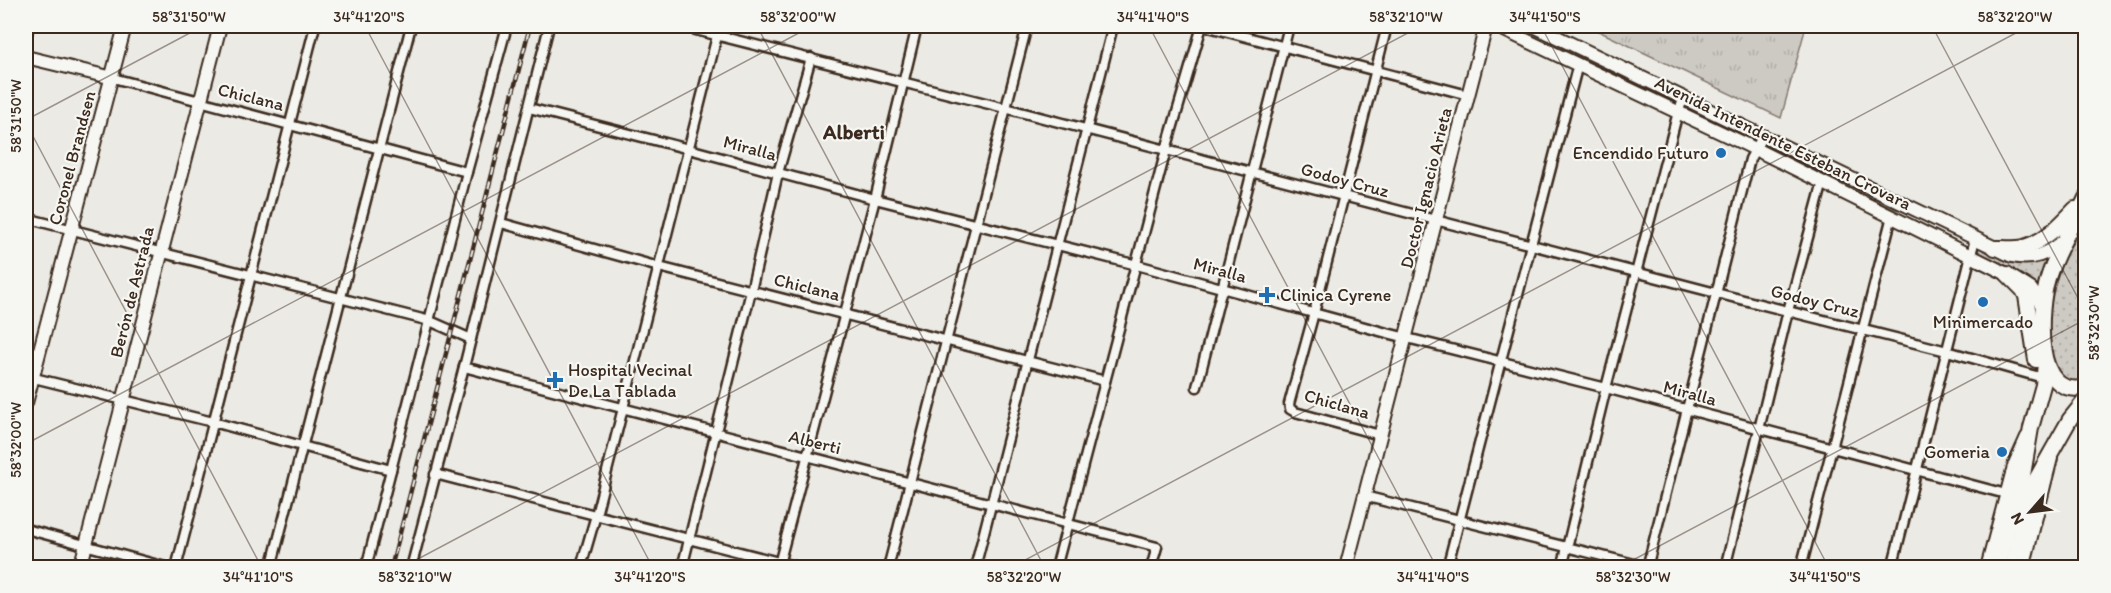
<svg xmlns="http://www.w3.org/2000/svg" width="2111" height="593" font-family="Itim,sans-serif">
  <defs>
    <pattern id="grass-tufts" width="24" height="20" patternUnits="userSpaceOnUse" patternTransform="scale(1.5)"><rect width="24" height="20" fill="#cdcac4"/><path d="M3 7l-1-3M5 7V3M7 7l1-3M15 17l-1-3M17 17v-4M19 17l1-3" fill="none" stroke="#b1aea8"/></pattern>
    <pattern id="park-dots" width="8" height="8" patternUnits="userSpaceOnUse" patternTransform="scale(1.5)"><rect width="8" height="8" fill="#cdcac4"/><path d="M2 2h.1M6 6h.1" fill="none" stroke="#b1aea8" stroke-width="1.8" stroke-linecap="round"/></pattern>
  </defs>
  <rect width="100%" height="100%" fill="#ebeae5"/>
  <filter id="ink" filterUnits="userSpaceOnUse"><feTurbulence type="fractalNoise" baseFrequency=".0167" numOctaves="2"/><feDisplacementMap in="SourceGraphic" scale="12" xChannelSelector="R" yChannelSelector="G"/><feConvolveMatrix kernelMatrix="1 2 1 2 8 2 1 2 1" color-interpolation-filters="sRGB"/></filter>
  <g filter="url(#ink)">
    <polygon fill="url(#grass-tufts)" stroke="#847a71" stroke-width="1.5" points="1588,26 1806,26 1781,118"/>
    <g fill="url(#park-dots)" stroke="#847a71" stroke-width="1.5">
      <polygon points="1510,26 1523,26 1680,98 1677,104 1673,103"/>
      <polygon points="1779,149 1901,208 1901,210 1895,209 1841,182 1830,181 1778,155"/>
      <path d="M2085,232v147c-5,2 -12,4 -18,2 -37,-11 -13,-137 18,-149z"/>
      <polygon points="1982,246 2048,258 2039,286 2025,277 1978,255 1977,248"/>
    </g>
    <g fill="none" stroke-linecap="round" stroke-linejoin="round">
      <g stroke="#3b2a1e" stroke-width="13">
        <g id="street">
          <polyline points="680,26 1005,108 1716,293 1947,351 2036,376"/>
          <polyline points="1205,26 1468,95"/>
          <polyline points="26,37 29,26"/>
          <polyline points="113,78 467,172"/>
          <polyline points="529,108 689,149 875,199 1137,265 1387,333 1606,388 2006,494"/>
          <polyline points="26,218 430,321 471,339"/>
          <polyline points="501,223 659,267 1105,381"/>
          <polyline points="464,367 1157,547 1151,568"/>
          <polyline points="26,376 213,422 391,470"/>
          <polyline points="1197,387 1289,26"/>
          <polyline points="1380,435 1295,412 1290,409 1289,404 1314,313 1387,26"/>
          <polyline points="435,474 802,568"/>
          <polyline points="1364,496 1650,568"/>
          <polyline points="26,529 169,568"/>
          <polyline points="583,560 596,515 717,36"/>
          <polyline points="176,568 315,26"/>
          <polyline points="271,568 411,26"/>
          <polyline points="366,568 467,172 507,26"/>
          <polyline points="411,568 464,367 549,26"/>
          <polyline points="682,568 751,291 778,173 811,58"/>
          <polyline points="778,568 875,199 917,26"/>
          <polyline points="888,568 1027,26"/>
          <polyline points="975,568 1113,26"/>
          <polyline points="1056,568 1166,150 1202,26"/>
          <polyline points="1447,568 1578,64"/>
          <polyline points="1562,568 1606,388 1678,112 1684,98"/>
          <polyline points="1647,568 1750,159 1763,135"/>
          <polyline points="1725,568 1788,311 1823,182"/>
          <polyline points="1801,568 1892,216"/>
          <polyline points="1892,568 1975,239"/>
        </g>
      </g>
      <g stroke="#3b2a1e" stroke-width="16">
        <g id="secondary">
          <polyline points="1496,26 1745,144 2007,274 2031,289 2043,307"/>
          <path d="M1534,26l478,230c21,5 35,-2 51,-15"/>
          <polyline points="26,57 113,78"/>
          <polyline points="26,403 125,26"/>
          <polyline points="80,568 220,26"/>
          <polyline points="1346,568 1486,26"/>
          <polyline points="1987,568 2014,466 2027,437"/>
          <polyline points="2023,568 2051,458"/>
        </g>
      </g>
      <g stroke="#3b2a1e" stroke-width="18">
        <g id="primary">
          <path d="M2086,198c-13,27 -29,51 -38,80 -9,29 -16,124 38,109"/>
          <path d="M1995,248c9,0 20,1 29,-1 20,-5 38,-24 51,-38"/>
          <polyline points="2007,274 2023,290 2026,296 2036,360"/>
          <polyline points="1998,568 2023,475 2031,428 2043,385 2045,363"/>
          <polyline points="2012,568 2035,481 2070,419 2086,399"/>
        </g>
      </g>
      <use href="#street" stroke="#f6f6f2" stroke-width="8"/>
      <use href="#secondary" stroke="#f6f6f2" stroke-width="12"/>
      <use href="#primary" stroke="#f6f6f2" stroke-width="14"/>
      <g stroke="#3b2a1e" stroke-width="4.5">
        <polyline id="rail" points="391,568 530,26"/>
      </g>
      <use href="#rail" stroke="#f6f6f2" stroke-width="2" stroke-dasharray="7" stroke-linecap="butt"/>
    </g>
  </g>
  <path fill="none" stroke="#3b2a1e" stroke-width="1.5" stroke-opacity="0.45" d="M365,26l288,542M757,26l288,542M1149,26l288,542M1541,26l288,542M1932,26l154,287M26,120l177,-94M26,123l236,445M26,444l786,-418M401,568l1020,-542M1010,568l1019,-542M1618,568l468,-249"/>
  <g fill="#1f6fb2" stroke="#f6f6f2" stroke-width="2">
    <circle cx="1721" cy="153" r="6"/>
    <path d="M1264 286h6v6h6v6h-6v6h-6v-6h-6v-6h6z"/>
    <circle cx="1983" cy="302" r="6"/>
    <path d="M552 371h6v6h6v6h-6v6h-6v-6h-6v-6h6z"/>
    <circle cx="2002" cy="452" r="6"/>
  </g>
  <g text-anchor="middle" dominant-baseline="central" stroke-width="4.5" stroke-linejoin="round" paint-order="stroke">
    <g font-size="18" fill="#3b2a1e" stroke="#f6f6f2">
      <text transform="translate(251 97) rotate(14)">Chiclana</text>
      <text transform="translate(1783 143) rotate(26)">Avenida Intendente Esteban Crovara</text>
      <text transform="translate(750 148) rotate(15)">Miralla</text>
      <text transform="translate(72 158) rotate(-75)">Coronel Brandsen</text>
      <text transform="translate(1345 180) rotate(15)">Godoy Cruz</text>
      <text transform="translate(1426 188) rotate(-76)">Doctor Ignacio Arieta</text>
      <text transform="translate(1220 270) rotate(15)">Miralla</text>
      <text transform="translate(807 287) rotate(14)">Chiclana</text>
      <text transform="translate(132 292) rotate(-76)">Berón de Astrada</text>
      <text transform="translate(1815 301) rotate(14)">Godoy Cruz</text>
      <text transform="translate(1690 393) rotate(15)">Miralla</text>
      <text transform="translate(1337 404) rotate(16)">Chiclana</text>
      <text transform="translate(815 442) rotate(14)">Alberti</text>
    </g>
    <g font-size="18" fill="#3b2a1e" stroke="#f6f6f2" text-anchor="end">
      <text x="1709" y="153">Encendido Futuro</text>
      <text x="1280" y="295" text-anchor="start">Clinica Cyrene</text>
      <text x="1983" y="322" text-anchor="middle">Minimercado</text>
      <text x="568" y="370" text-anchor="start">Hospital Vecinal<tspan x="568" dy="21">De La Tablada</tspan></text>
      <text x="1990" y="452">Gomeria</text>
    </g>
    <g font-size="21" font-weight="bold" fill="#3b2a1e" stroke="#f6f6f2">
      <text x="854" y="131">Alberti</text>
    </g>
  </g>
  <rect width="2111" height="593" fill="none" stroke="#f6f6f2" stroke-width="66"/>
  <g transform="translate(2030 512) rotate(242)" stroke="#f6f6f2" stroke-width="4.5" paint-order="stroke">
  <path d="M0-4.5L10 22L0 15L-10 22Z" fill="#3b2a1e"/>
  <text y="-9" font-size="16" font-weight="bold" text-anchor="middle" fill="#3b2a1e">N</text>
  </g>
  <rect x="33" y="33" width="2045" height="527" fill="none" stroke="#3b2a1e" stroke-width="2"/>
  <g font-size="15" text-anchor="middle" fill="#3b2a1e">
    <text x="189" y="22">58°31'50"W</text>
    <text x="369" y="22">34°41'20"S</text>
    <text x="798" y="22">58°32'00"W</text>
    <text x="1153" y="22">34°41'40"S</text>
    <text x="1406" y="22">58°32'10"W</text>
    <text x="1545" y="22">34°41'50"S</text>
    <text x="2015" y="22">58°32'20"W</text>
    <text transform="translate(16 116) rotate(-90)" y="5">58°31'50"W</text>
    <text transform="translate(2094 323) rotate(-90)" y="5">58°32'30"W</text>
    <text transform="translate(16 440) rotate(-90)" y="5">58°32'00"W</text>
    <text x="258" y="582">34°41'10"S</text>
    <text x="415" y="582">58°32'10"W</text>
    <text x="650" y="582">34°41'20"S</text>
    <text x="1024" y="582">58°32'20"W</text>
    <text x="1433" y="582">34°41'40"S</text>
    <text x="1633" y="582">58°32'30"W</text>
    <text x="1825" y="582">34°41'50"S</text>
  </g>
</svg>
